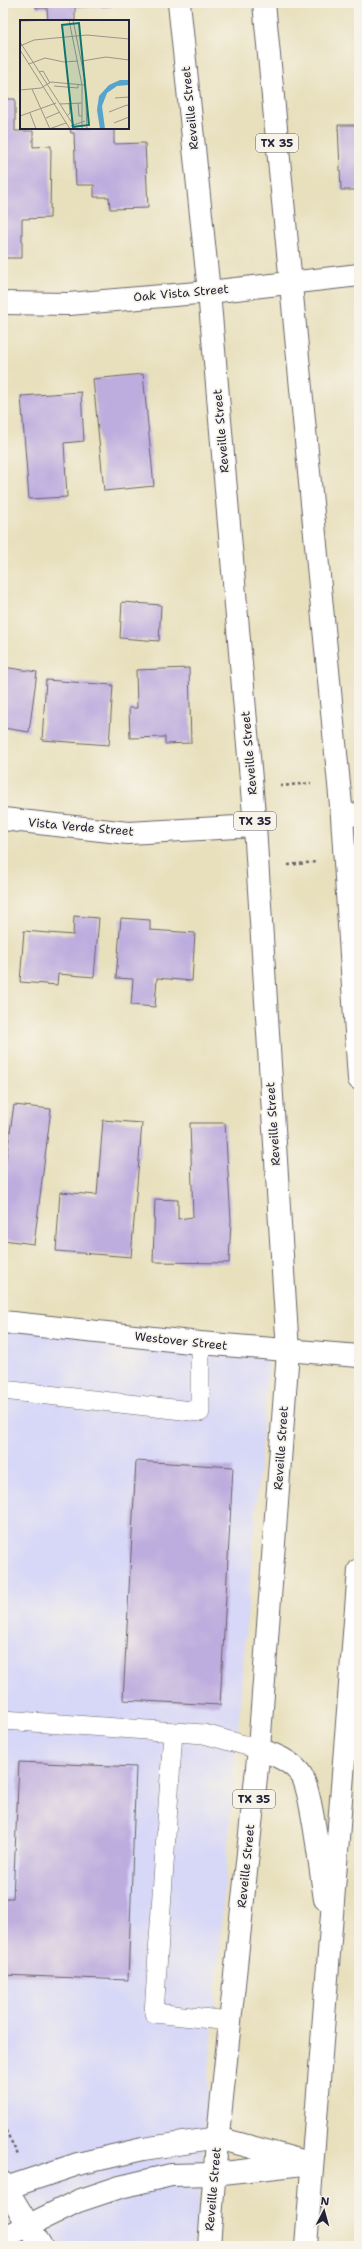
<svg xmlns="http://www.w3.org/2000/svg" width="362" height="2249" font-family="'Shantell Sans',sans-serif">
  <rect width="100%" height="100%" fill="#f7f3e8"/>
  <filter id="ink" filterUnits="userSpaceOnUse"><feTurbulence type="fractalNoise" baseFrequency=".025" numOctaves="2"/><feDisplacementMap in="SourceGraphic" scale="8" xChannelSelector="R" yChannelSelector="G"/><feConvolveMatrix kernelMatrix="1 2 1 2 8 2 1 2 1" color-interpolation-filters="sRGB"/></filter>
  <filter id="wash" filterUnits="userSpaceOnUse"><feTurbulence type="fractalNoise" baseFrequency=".012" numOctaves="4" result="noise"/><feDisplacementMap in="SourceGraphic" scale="16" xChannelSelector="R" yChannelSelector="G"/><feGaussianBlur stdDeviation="0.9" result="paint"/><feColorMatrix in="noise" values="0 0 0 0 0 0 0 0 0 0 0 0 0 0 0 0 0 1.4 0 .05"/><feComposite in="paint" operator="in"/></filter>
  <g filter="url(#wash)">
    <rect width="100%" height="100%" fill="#e8e0bd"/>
    <polygon fill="#d7d7f8" points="3,1316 270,1343 205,2124 193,2246 3,2246"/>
    <g id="blocks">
      <g fill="#bdacde">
        <polygon points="36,3 111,3 111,6 75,7 75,21 48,21 47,8 36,8"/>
        <polygon points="356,3 359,3 359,39 358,39"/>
        <polygon points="3,99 15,99 15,131 33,131 33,147 51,146 50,218 22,219 22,258 3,258"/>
        <polygon points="338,125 359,125 359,190 341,190"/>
        <polygon points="70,128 114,128 114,144 145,143 148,208 110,209 109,197 94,197 94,185 76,185 74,133 71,133"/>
        <polygon points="143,374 154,486 104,491 93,379"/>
        <polygon points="81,392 84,441 64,443 67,497 29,499 21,396"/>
        <polygon points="122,602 161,605 159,641 120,638"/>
        <polygon points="3,667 37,672 29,732 3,728"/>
        <polygon points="189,668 191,743 165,744 165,737 130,738 129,708 137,708 136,670"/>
        <polygon points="46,680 113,685 109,745 42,740"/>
        <polygon points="74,916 99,918 94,977 58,974 57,985 20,982 24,931 73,935"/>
        <polygon points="121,918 150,920 150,930 195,933 192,981 157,978 155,1007 131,1005 133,979 116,978"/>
        <polygon points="14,1105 51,1109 34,1244 3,1240 3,1179"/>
        <polygon points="103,1120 142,1123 131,1257 56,1251 60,1192 97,1195"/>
        <polygon points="190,1123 225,1123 231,1220 229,1263 153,1262 155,1199 178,1200 178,1219 193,1217"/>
        <polygon points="136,1461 233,1467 220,1705 123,1700"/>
        <polygon points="19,1762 136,1767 128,1980 3,1975 6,1898 13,1898"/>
      </g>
    </g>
  </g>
  <g filter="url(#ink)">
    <use href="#blocks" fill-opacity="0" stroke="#676468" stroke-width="1"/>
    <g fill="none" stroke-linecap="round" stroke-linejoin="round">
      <g stroke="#676468" stroke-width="20">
        <g id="service">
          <polyline points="3,1390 200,1412 200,1343"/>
          <polyline points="3,1720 204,1734 259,1749"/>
          <polyline points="173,1732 154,2013 230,2021"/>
        </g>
      </g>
      <g stroke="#676468" stroke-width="24">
        <g id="minor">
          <polyline points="3,303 69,304 209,292 359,275"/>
          <polyline points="342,816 359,814"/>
          <polyline points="3,819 128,833 255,826"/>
          <polyline points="3,1322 200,1343 359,1356"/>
        </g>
      </g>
      <g stroke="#676468" stroke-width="24">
        <polyline id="secondary" points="3,2183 41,2246"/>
      </g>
      <g stroke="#676468" stroke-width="24">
        <g id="primary">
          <polyline points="179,3 209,292 255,826 288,1351 259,1749 216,2154 209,2246"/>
          <polyline points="264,3 342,816 359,1079"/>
          <path d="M259,1749c16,6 30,11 41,24 12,14 21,104 25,126"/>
          <polyline points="3,2191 6,2188 78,2164 143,2149 218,2138 299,2160"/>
          <polyline points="3,2238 78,2201 120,2187 171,2175 214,2174 312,2163"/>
          <polyline points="306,2246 359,1570"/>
        </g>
      </g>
      <g stroke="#676468" stroke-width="2.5" stroke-dasharray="3 3" stroke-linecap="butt">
        <polyline points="280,786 311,783"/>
        <polyline points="288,865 316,862"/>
        <polyline points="3,2125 18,2155"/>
      </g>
      <use href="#service" stroke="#fff" stroke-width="19"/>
      <use href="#minor" stroke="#fff" stroke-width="22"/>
      <use href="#secondary" stroke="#fff" stroke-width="22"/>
      <use href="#primary" stroke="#fff" stroke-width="22"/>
    </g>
  </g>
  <g text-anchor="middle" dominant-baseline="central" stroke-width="3.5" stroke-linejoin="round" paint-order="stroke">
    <g fill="#f7f3e8" stroke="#62616f" stroke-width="1">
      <rect x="256" y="134" width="42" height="18" rx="3"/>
      <rect x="234" y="812" width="42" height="18" rx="3"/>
      <rect x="233" y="1790" width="42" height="18" rx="3"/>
    </g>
    <g font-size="11" font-weight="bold" fill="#22223b">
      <text x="277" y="143">TX 35</text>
      <text x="255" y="821">TX 35</text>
      <text x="254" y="1799">TX 35</text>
    </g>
    <g font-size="12" fill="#22223b" stroke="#f7f3e8">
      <text transform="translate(190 108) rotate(-96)">Reveille Street</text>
      <text transform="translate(181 293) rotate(-5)">Oak Vista Street</text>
      <text transform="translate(221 431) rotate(-95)">Reveille Street</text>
      <text transform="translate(249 753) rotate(-95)">Reveille Street</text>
      <text transform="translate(81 827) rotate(5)">Vista Verde Street</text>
      <text transform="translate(273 1124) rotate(-94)">Reveille Street</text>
      <text transform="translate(181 1341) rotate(6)">Westover Street</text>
      <text transform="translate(281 1448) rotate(-86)">Reveille Street</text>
      <text transform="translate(246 1866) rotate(-84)">Reveille Street</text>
      <text transform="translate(213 2189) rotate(-85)">Reveille Street</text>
    </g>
  </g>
  <g transform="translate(20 20)">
    <rect width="109" height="109" fill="#e8e0bd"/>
    <path d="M100,60h9v5l-12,1 -10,7 -5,13 3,23h-5l-3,-19 2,-14 10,-11z" fill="#54a4ce"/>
    <path fill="none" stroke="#999489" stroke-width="1" d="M49,0l13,65v44M53,0l12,60 2,49M0,1l33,-1M0,22l56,87M0,26l14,-6 53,-5 42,4M0,30l50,79M62,41l24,-4 23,3M9,44l16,-6 19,4 14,-1M19,52l4,-1 7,12M34,66l24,2v-3M12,69l18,40M0,70l21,-2 10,-6 33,3M95,78l14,-1M58,83l1,13h3M40,84l22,-1M89,92l18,-7 2,1M10,93l6,16M0,96l36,-13M47,96l3,-3 -1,-10M26,98l14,-6M94,103l15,-6M51,106l14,-5M29,109l17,-6"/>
    <path fill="#0f766e" fill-opacity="0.15" stroke="#0f766e" stroke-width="2" d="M59,3l10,102 -16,2 -11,-102z"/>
    <rect width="109" height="109" fill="none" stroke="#22223b" stroke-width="2"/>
  </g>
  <rect width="362" height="2249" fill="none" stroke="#f7f3e8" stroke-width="16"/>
  <g transform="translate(324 2211) rotate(6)" stroke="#f7f3e8" stroke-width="3" paint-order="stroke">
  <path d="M0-3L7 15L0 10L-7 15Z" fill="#22223b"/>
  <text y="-6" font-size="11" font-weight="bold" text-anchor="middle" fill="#22223b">N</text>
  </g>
</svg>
